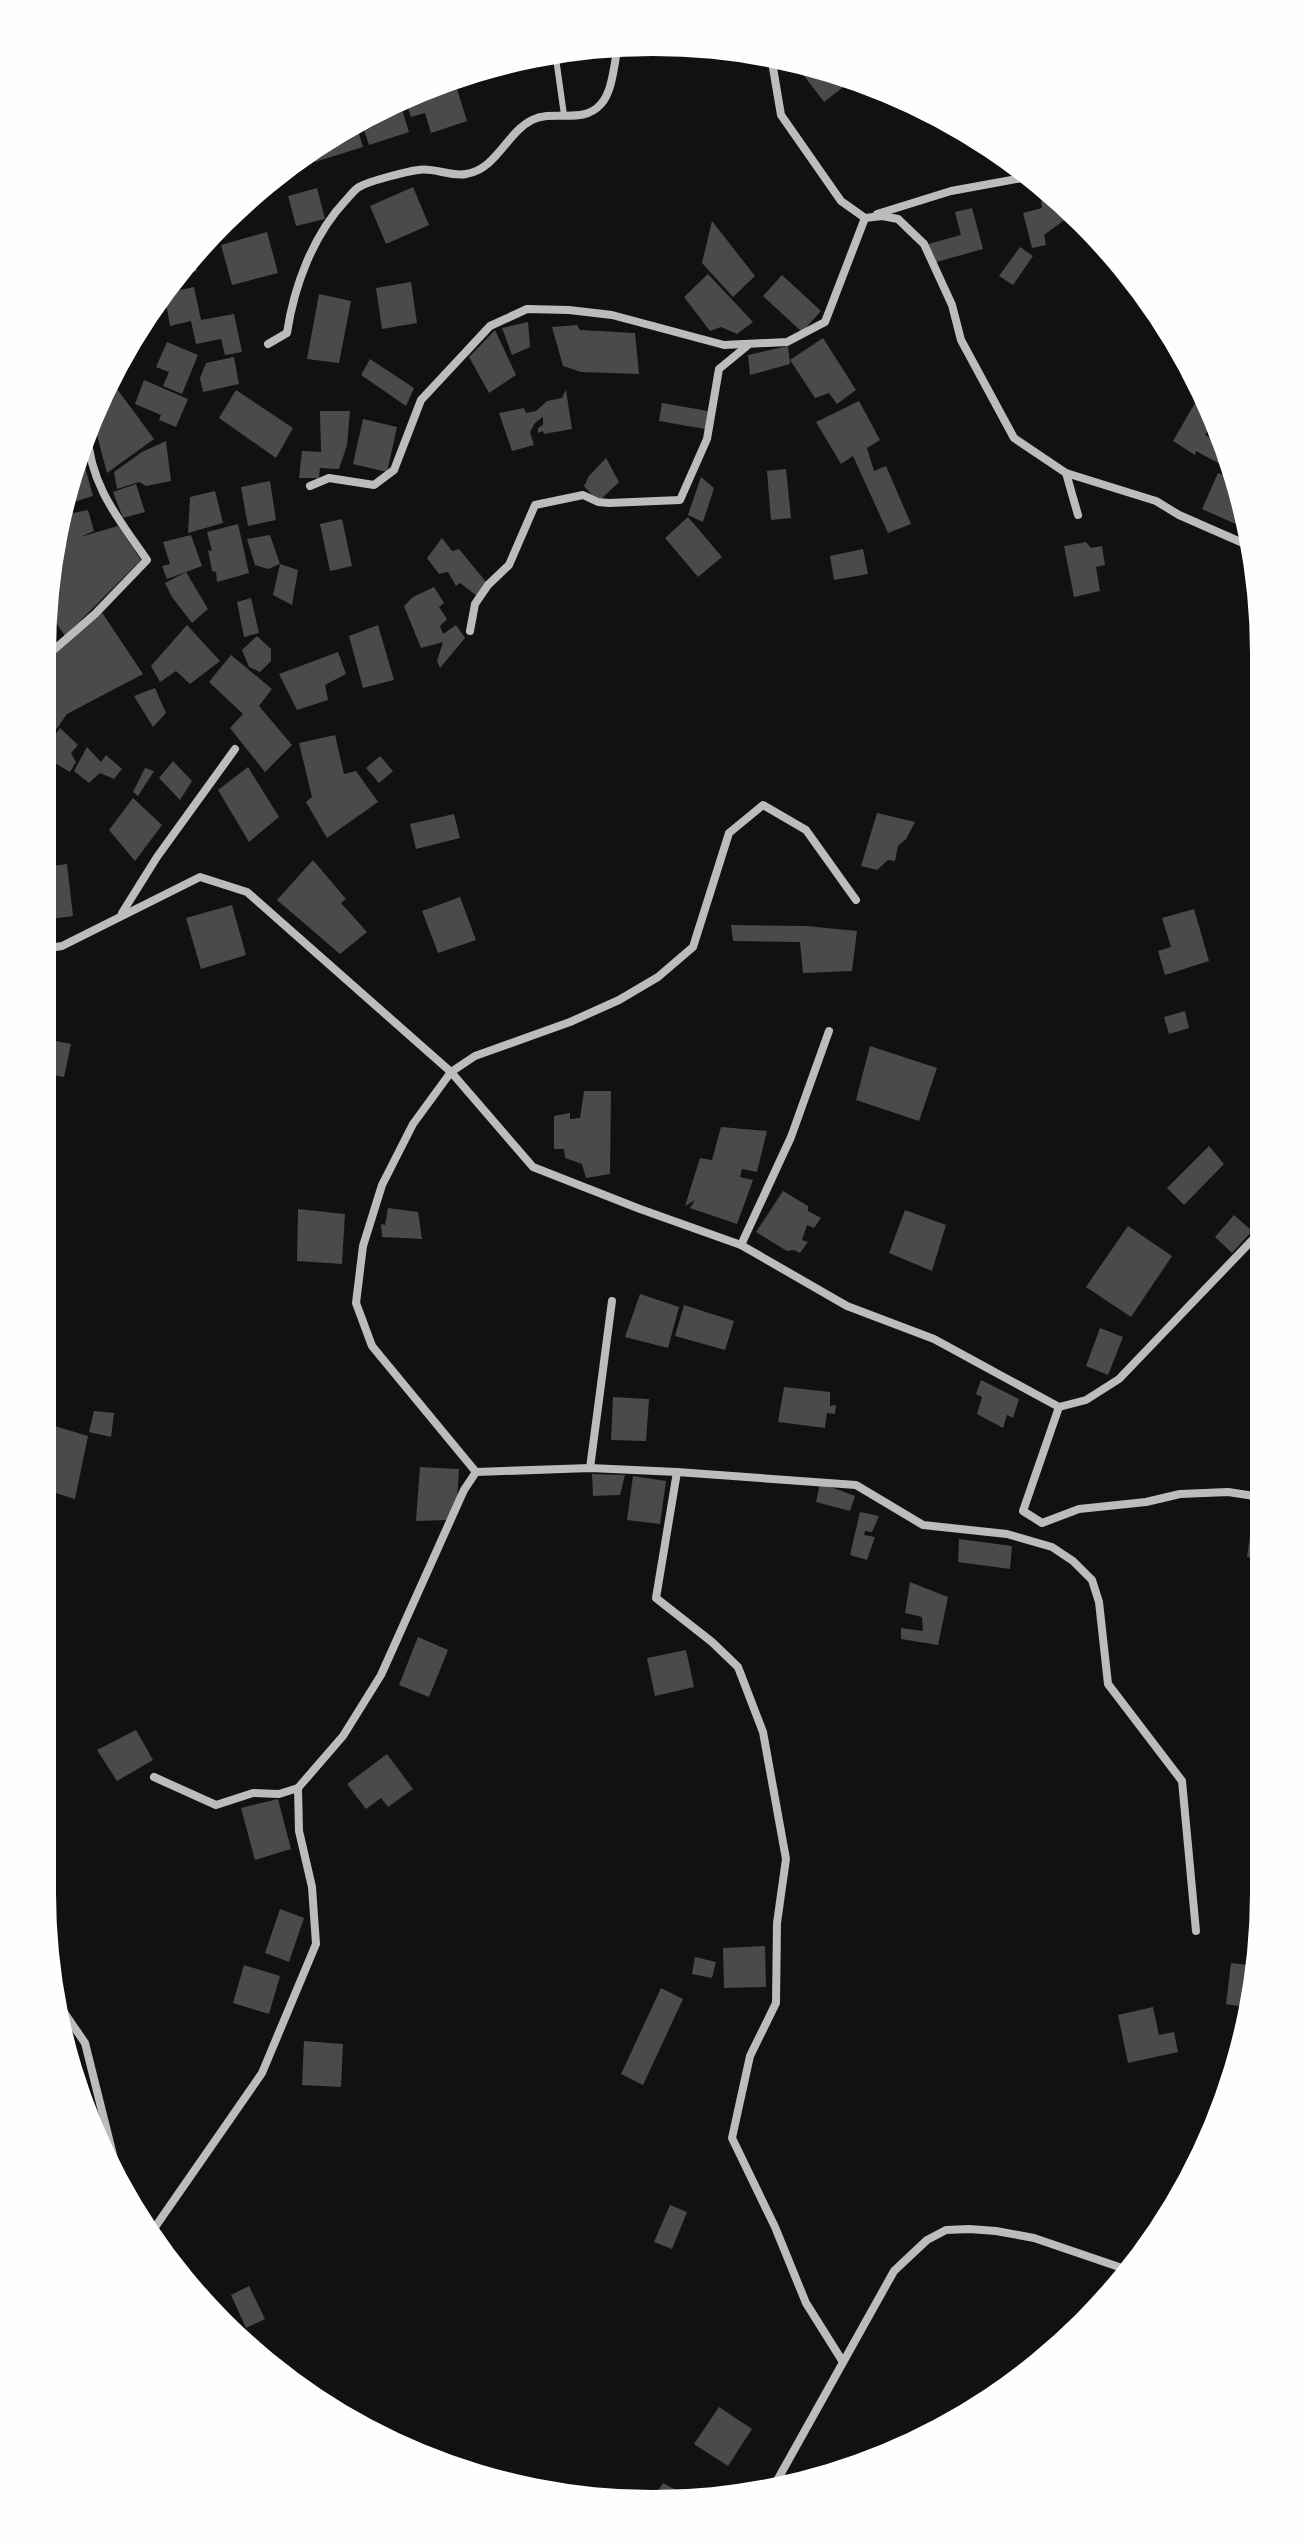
<svg xmlns="http://www.w3.org/2000/svg" width="1306" height="2546" font-family="'Public Sans',sans-serif">
  <rect width="100%" height="100%" fill="#111"/>
  <g fill="#4a4a4a">
    <polygon points="792,60 811,63 848,77 851,81 824,102"/>
    <polygon points="453,76 467,121 431,133 425,113 411,117 405,98"/>
    <polygon points="399,100 409,132 369,145 360,118"/>
    <polygon points="355,120 363,147 315,162 311,150"/>
    <polygon points="413,187 429,225 386,244 370,206"/>
    <polygon points="317,188 325,219 296,226 288,196"/>
    <polygon points="1054,197 1070,216 1044,235 1046,245 1032,248 1023,213 1042,208 1041,201"/>
    <polygon points="972,208 983,249 933,263 928,244 961,235 955,212"/>
    <polygon points="712,221 755,276 733,297 702,263"/>
    <polygon points="267,232 278,273 232,285 221,245"/>
    <polygon points="1020,247 1033,256 1013,285 999,276"/>
    <polygon points="193,255 197,271 173,276 177,272"/>
    <polygon points="708,274 753,322 737,334 721,327 710,331 684,297"/>
    <polygon points="782,275 821,311 802,332 763,296"/>
    <polygon points="411,282 417,323 382,329 376,288"/>
    <polygon points="165,287 166,293 194,287 201,320 234,314 242,352 225,355 221,339 196,344 191,321 170,326 167,308 149,312"/>
    <polygon points="319,294 351,301 339,363 307,359"/>
    <polygon points="528,322 530,347 512,355 502,328"/>
    <polygon points="577,325 580,330 635,333 639,374 581,372 563,366 552,327"/>
    <polygon points="495,330 516,375 489,393 469,357"/>
    <polygon points="823,338 856,390 837,404 829,393 815,398 790,360"/>
    <polygon points="167,342 198,355 182,394 163,386 169,372 156,367"/>
    <polygon points="788,346 790,364 750,375 748,355"/>
    <polygon points="234,357 239,384 203,392 200,378 206,363"/>
    <polygon points="370,359 414,388 406,406 361,375"/>
    <polygon points="144,380 188,399 176,427 159,420 161,415 135,404"/>
    <polygon points="112,382 154,439 107,473 97,435 96,406 101,394"/>
    <polygon points="236,390 293,428 276,458 219,418"/>
    <polygon points="566,390 572,429 544,434 543,431 538,433 538,428 543,425 543,417 535,423 530,432 534,445 512,451 499,413 524,408 526,413 536,411 547,401 562,398"/>
    <polygon points="1202,391 1216,417 1205,435 1225,446 1231,470 1196,451 1195,455 1173,441"/>
    <polygon points="859,401 880,440 867,448 874,471 886,466 911,524 888,533 853,456 841,464 816,422"/>
    <polygon points="662,403 708,411 705,429 659,421"/>
    <polygon points="320,411 350,411 347,445 339,469 320,468 319,478 299,478 302,451 321,452"/>
    <polygon points="363,419 397,427 387,472 353,464"/>
    <polygon points="166,441 171,481 146,486 139,482 117,489 114,472 142,452"/>
    <polygon points="81,452 93,496 64,505 63,495 79,453"/>
    <polygon points="606,458 619,482 598,502 584,486 589,476"/>
    <polygon points="786,469 791,518 771,520 767,471"/>
    <polygon points="1218,473 1234,479 1247,529 1202,509"/>
    <polygon points="701,477 714,488 703,522 688,515"/>
    <polygon points="270,481 276,520 248,526 241,487"/>
    <polygon points="136,484 145,512 123,518 113,492"/>
    <polygon points="215,491 223,523 188,533 190,497"/>
    <polygon points="88,510 94,531 80,537 118,526 141,560 65,636 51,615 43,618 60,513 63,515"/>
    <polygon points="688,517 722,557 698,577 665,538"/>
    <polygon points="342,519 352,566 330,571 320,524"/>
    <polygon points="238,524 249,573 217,582 216,572 212,571 208,550 212,551 207,532"/>
    <polygon points="191,535 202,566 167,579 162,566 170,564 163,542"/>
    <polygon points="270,535 280,564 268,569 255,565 247,539"/>
    <polygon points="442,538 452,551 459,549 486,582 477,596 460,583 456,586 448,572 439,574 427,558"/>
    <polygon points="1086,542 1091,548 1102,546 1105,565 1096,567 1100,591 1074,597 1064,546"/>
    <polygon points="863,549 868,574 834,580 830,556"/>
    <polygon points="280,564 298,570 292,605 273,595"/>
    <polygon points="186,572 208,609 192,623 172,597 165,583"/>
    <polygon points="434,587 444,603 439,607 447,619 440,626 443,634 456,625 465,638 440,668 437,661 443,642 421,648 404,606 413,597"/>
    <polygon points="251,598 259,633 244,637 237,602"/>
    <polygon points="101,611 143,674 67,714 43,748 43,688 47,683 43,670 49,657"/>
    <polygon points="187,625 220,661 190,684 176,671 160,682 151,666"/>
    <polygon points="378,625 394,680 363,688 349,636"/>
    <polygon points="257,636 271,649 271,661 260,672 249,667 242,650"/>
    <polygon points="338,652 346,674 325,685 328,700 297,710 279,674"/>
    <polygon points="231,655 272,689 259,706 292,745 265,772 230,728 243,714 209,682"/>
    <polygon points="155,688 166,713 153,727 134,696"/>
    <polygon points="60,728 78,745 71,753 76,762 70,772 43,756 43,752"/>
    <polygon points="335,735 344,774 356,771 378,802 327,838 306,802 312,797 299,743"/>
    <polygon points="87,747 101,762 106,755 122,769 114,779 100,773 89,783 74,771"/>
    <polygon points="380,756 393,771 379,783 366,768"/>
    <polygon points="173,761 192,781 180,800 159,778"/>
    <polygon points="248,767 279,817 249,842 218,790"/>
    <polygon points="145,768 154,771 138,796 133,792"/>
    <polygon points="133,798 162,825 135,861 109,830"/>
    <polygon points="877,813 915,822 906,839 898,846 895,861 888,860 877,870 861,866"/>
    <polygon points="454,814 460,838 416,849 410,824"/>
    <polygon points="313,860 346,899 341,903 367,932 340,954 277,900"/>
    <polygon points="67,864 73,916 43,920 43,867"/>
    <polygon points="460,897 476,940 438,953 422,911"/>
    <polygon points="232,905 246,955 201,969 186,918"/>
    <polygon points="1194,909 1209,961 1165,975 1158,951 1171,947 1162,918"/>
    <polygon points="731,925 806,926 857,931 852,971 803,973 800,942 733,941"/>
    <polygon points="1185,1011 1189,1028 1169,1034 1164,1017"/>
    <polygon points="56,1041 71,1044 64,1077 43,1073 43,1053 53,1056"/>
    <polygon points="870,1046 937,1068 919,1121 856,1100"/>
    <polygon points="584,1091 611,1091 610,1174 586,1178 582,1164 565,1158 564,1149 554,1149 554,1116 570,1113 570,1119 580,1118"/>
    <polygon points="721,1127 767,1131 757,1172 742,1169 740,1177 753,1180 737,1224 690,1208 695,1200 685,1206 700,1158 712,1160"/>
    <polygon points="1209,1146 1224,1164 1184,1205 1167,1188"/>
    <polygon points="783,1191 808,1206 808,1211 821,1218 814,1228 807,1225 802,1240 808,1242 800,1253 794,1250 787,1251 756,1232"/>
    <polygon points="388,1208 418,1212 422,1239 382,1237 381,1224 385,1225"/>
    <polygon points="298,1209 345,1214 342,1264 297,1261"/>
    <polygon points="905,1210 946,1225 932,1271 889,1253"/>
    <polygon points="1234,1215 1252,1231 1232,1253 1215,1237"/>
    <polygon points="1128,1226 1172,1256 1131,1317 1086,1287"/>
    <polygon points="640,1294 679,1307 668,1348 625,1337"/>
    <polygon points="684,1305 734,1321 725,1350 675,1336"/>
    <polygon points="1100,1328 1123,1337 1108,1375 1086,1366"/>
    <polygon points="981,1380 1019,1399 1013,1418 1007,1415 1003,1428 977,1414 982,1397 976,1394"/>
    <polygon points="784,1387 830,1392 830,1406 836,1405 835,1414 827,1413 825,1428 778,1422"/>
    <polygon points="613,1397 649,1399 646,1441 611,1440"/>
    <polygon points="94,1411 114,1413 111,1437 89,1432"/>
    <polygon points="48,1424 88,1436 75,1499 42,1489 42,1448"/>
    <polygon points="420,1467 459,1469 457,1501 448,1520 416,1521"/>
    <polygon points="592,1474 625,1475 620,1495 593,1496"/>
    <polygon points="633,1476 666,1481 660,1524 627,1520"/>
    <polygon points="820,1483 855,1496 850,1511 816,1502"/>
    <polygon points="1254,1507 1261,1509 1262,1559 1247,1557"/>
    <polygon points="860,1512 879,1516 872,1532 865,1531 864,1535 875,1537 867,1560 850,1555"/>
    <polygon points="959,1539 1012,1546 1010,1569 958,1562"/>
    <polygon points="910,1582 948,1597 938,1645 901,1639 901,1628 923,1631 922,1617 905,1613"/>
    <polygon points="418,1637 448,1650 429,1697 399,1685"/>
    <polygon points="686,1650 694,1687 655,1696 647,1658"/>
    <polygon points="136,1730 153,1760 117,1781 97,1750"/>
    <polygon points="387,1754 413,1789 388,1807 381,1798 366,1809 347,1784"/>
    <polygon points="278,1799 291,1849 255,1860 241,1808"/>
    <polygon points="280,1909 304,1918 289,1962 265,1953"/>
    <polygon points="765,1946 766,1987 724,1988 723,1948"/>
    <polygon points="695,1957 716,1962 712,1978 692,1974"/>
    <polygon points="1231,1963 1257,1966 1250,2008 1226,2004"/>
    <polygon points="244,1965 280,1976 269,2014 233,2003"/>
    <polygon points="661,1988 683,1999 643,2085 621,2074"/>
    <polygon points="1153,2007 1159,2035 1174,2032 1178,2052 1128,2063 1118,2015"/>
    <polygon points="304,2041 343,2044 341,2087 302,2085"/>
    <polygon points="670,2205 687,2212 672,2249 654,2242"/>
    <polygon points="249,2286 265,2319 246,2328 231,2295"/>
    <polygon points="719,2407 752,2429 728,2466 694,2444"/>
    <polygon points="663,2483 689,2497 655,2496"/>
  </g>
  <g fill="none" stroke-linecap="round" stroke-linejoin="round">
    <polyline stroke="#bcbcbc" stroke-width="6" points="555,51 564,115"/>
    <g stroke="#bcbcbc" stroke-width="8">
      <polyline points="877,214 951,191 1033,176"/>
      <polyline points="865,218 882,216 898,219 924,244 952,305 961,340 1014,438 1066,473 1156,501 1179,515 1252,547"/>
      <path d="M268,344l19,-11c7,-47 26,-98 59,-133 4,-4 8,-10 13,-13 10,-6 46,-15 59,-17 15,-3 33,7 48,4 31,-5 40,-41 66,-54 22,-11 51,5 69,-16 12,-13 13,-41 17,-58"/>
      <polyline points="1066,473 1078,515"/>
      <polyline points="310,486 329,478 374,485 394,470 421,400 490,326 527,309 569,310 612,315 724,345 787,342 825,322 865,218 841,201 781,115 771,56"/>
      <polyline points="470,631 475,604 488,585 509,565 535,505 583,495 598,502 609,503 680,500 707,439 719,369 747,346"/>
      <path d="M49,654l46,-40 52,-54c-30,-43 -57,-75 -60,-129"/>
      <polyline points="43,662 49,654 43,634"/>
      <polyline points="122,913 157,857 235,749"/>
      <polyline points="43,949 62,946 200,877 247,892 451,1072 533,1167 640,1209 741,1245 791,1137 829,1031"/>
      <polyline points="741,1245 847,1306 934,1339 1059,1407 1086,1400 1119,1379 1261,1231"/>
      <polyline points="1059,1407 1023,1511 1042,1523 1079,1509 1146,1502 1180,1494 1228,1492 1261,1497"/>
      <polyline points="590,1468 612,1301"/>
      <polyline points="476,1472 372,1346 356,1303 363,1246 382,1185 413,1124 451,1072 475,1056 570,1022 619,1000 658,977 693,947 729,833 763,805 806,830 856,900"/>
      <polyline points="476,1472 590,1468 677,1472 856,1485 923,1525 1007,1534 1052,1547 1073,1561 1092,1580 1099,1602 1108,1684 1182,1781 1196,1931"/>
      <polyline points="677,1472 656,1598 712,1642 738,1667 763,1732 786,1859 777,1923 776,2003 750,2056 732,2138 775,2227 806,2303 843,2362"/>
      <polyline points="154,1777 216,1805 253,1793 279,1794 298,1788"/>
      <polyline points="61,2008 85,2043 116,2167"/>
      <polyline points="151,2233 262,2073 316,1944 312,1887 299,1831 298,1788 343,1736 381,1675 464,1490 476,1472"/>
      <polyline points="774,2486 894,2271 927,2240 946,2230 969,2229 996,2231 1034,2238 1125,2269"/>
    </g>
  </g>
  <path d="M0 0H1306V2546H0ZM653 56H653A597 597 0 0 1 1250 653V1893A597 597 0 0 1 653 2490H653A597 597 0 0 1 56 1893V653A597 597 0 0 1 653 56Z" fill="#fefefe" fill-rule="evenodd"/>
</svg>
